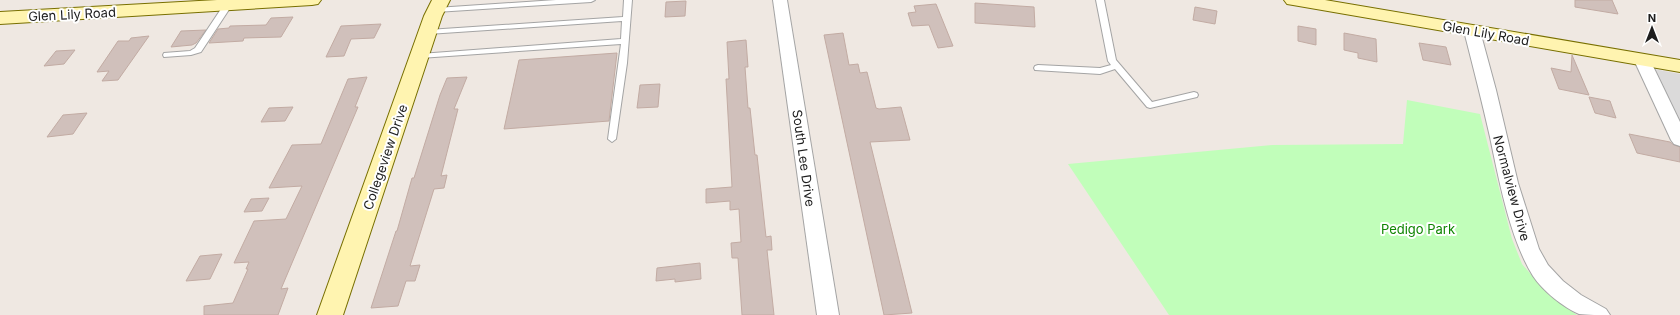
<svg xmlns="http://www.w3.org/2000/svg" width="1680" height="315" font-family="Inter,sans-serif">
  <rect width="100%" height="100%" fill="#efe8e2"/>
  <polygon fill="#dbdada" points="1648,68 1680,74 1680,133"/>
  <polygon fill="#c1feba" points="1407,100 1480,114 1512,239 1522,264 1547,293 1577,315 1169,315 1068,164 1272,145 1403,144"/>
  <g fill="#d0c0bb" stroke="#c2aba3">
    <polygon points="1575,0 1612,0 1618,14 1575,7"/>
    <polygon points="686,1 685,16 665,17 666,2"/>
    <polygon points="975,3 1034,7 1035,27 975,23"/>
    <polygon points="936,4 953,46 938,48 929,25 912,26 908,13 916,12 914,6"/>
    <polygon points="1195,7 1217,11 1215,24 1193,20"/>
    <polygon points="293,17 281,37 244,38 243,41 209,43 218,29 229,28 230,26 266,25 271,18"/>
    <polygon points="381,24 374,38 351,39 344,56 326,57 341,26"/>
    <polygon points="1298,26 1316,29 1316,45 1298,41"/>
    <polygon points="206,30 196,43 192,45 171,47 181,31"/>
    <polygon points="843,33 849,65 858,64 860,73 867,72 876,108 879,109 901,107 910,140 870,142 912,313 884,315 824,35"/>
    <polygon points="1344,33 1376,39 1377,62 1358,58 1358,53 1344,50"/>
    <polygon points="149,36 118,80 102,81 109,71 97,72 118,41 129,41 131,38"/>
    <polygon points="746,40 748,67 745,67 748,108 750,108 755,155 757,155 766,237 771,236 772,250 767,250 774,315 742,315 738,258 732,258 731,243 741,242 739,209 730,210 730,201 706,203 706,189 732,187 726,79 729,79 727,42"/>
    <polygon points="1419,43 1446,47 1451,65 1423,60"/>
    <polygon points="75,50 64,64 44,66 56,51"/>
    <polygon points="617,53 609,121 504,129 519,60"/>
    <polygon points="1572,55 1589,95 1559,89 1551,68 1571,72"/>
    <polygon points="367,77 355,107 358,107 281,289 288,288 278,315 204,315 204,306 233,303 248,269 246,269 249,262 234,263 254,221 286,219 302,186 269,188 292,145 321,144 348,79"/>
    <polygon points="467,77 454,109 458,109 441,176 447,175 444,188 434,189 410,266 420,265 415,281 406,281 398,306 371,308 396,231 397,231 412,178 414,178 440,95 447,78"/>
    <polygon points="660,84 658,107 637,108 640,85"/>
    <polygon points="1589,97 1610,101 1616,118 1595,113"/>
    <polygon points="293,107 285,121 261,122 269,108"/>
    <polygon points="87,113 73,134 47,137 63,115"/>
    <polygon points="1629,134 1670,142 1674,145 1680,147 1680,162 1637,153"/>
    <polygon points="269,198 262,211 244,212 251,199"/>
    <polygon points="222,254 210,279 186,281 200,256"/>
    <polygon points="700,263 701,279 675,282 675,279 656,281 657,268"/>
  </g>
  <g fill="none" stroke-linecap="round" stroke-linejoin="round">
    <g stroke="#a4a4a4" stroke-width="2">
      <g id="lane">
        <polygon points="556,0 595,0 591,2 436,12 432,10 436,8"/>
        <polygon points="624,0 632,0 627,63 616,139 612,142 608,139 621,44 420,58 416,56 420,54 621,39 622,21 428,34 424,32 428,30 623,17"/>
        <polygon points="1096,0 1104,0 1116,60 1152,102 1194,92 1197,93 1198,95 1197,97 1150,108 1147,107 1115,69 1100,74 1035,70 1034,68 1035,66 1038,65 1100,68 1111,65 1108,61"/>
        <polygon points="225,3 228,3 232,5 201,52 191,55 164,57 163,55 164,53 190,51 195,48"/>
      </g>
    </g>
    <g stroke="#a4a4a4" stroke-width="2">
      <g id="street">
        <polygon points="773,0 787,0 839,315 817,315"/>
        <path d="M1472,26l5,2 3,3 16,59 22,93 21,66 9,16 15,16 18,14 25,14 4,6c-9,0 -23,0 -31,-1 -16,-7 -36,-23 -46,-38 -23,-37 -34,-96 -43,-139 -8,-35 -17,-71 -26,-106l3,-3z"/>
        <polygon points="1642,55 1648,56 1650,60 1680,122 1680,146 1674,144 1671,140 1634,60 1636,56"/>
      </g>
    </g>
    <g stroke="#786f00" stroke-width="2">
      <g id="secondary">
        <polygon points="217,0 321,0 318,4 312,5 0,24 0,12"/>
        <polygon points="432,0 450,0 442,16 343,315 317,315 424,16"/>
        <polygon points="1284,0 1325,0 1680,60 1680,72 1293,5 1287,4"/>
      </g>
    </g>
    <use href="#lane" fill="#fff" fill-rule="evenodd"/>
    <use href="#street" fill="#fff" fill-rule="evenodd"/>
    <use href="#secondary" fill="#fff4b0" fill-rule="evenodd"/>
  </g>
  <g text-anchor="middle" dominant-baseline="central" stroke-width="4" stroke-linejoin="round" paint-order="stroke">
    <g font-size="13" fill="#1d1d1d" stroke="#fff">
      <text transform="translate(72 14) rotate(-3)">Glen Lily Road</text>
      <text transform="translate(1486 33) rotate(10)">Glen Lily Road</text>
      <text transform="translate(385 157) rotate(-71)">Collegeview Drive</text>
      <text transform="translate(804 158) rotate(82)">South Lee Drive</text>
      <text transform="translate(1512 188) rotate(75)">Normalview Drive</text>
    </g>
    <g font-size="13" fill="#0f8502" stroke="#fff">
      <text x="1418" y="229">Pedigo Park</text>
    </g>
  </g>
  <g transform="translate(1652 28)" stroke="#ffffff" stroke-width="3" paint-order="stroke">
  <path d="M0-3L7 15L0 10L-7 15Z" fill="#1d1d1d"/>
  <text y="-6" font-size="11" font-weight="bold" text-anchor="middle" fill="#1d1d1d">N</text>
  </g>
</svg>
